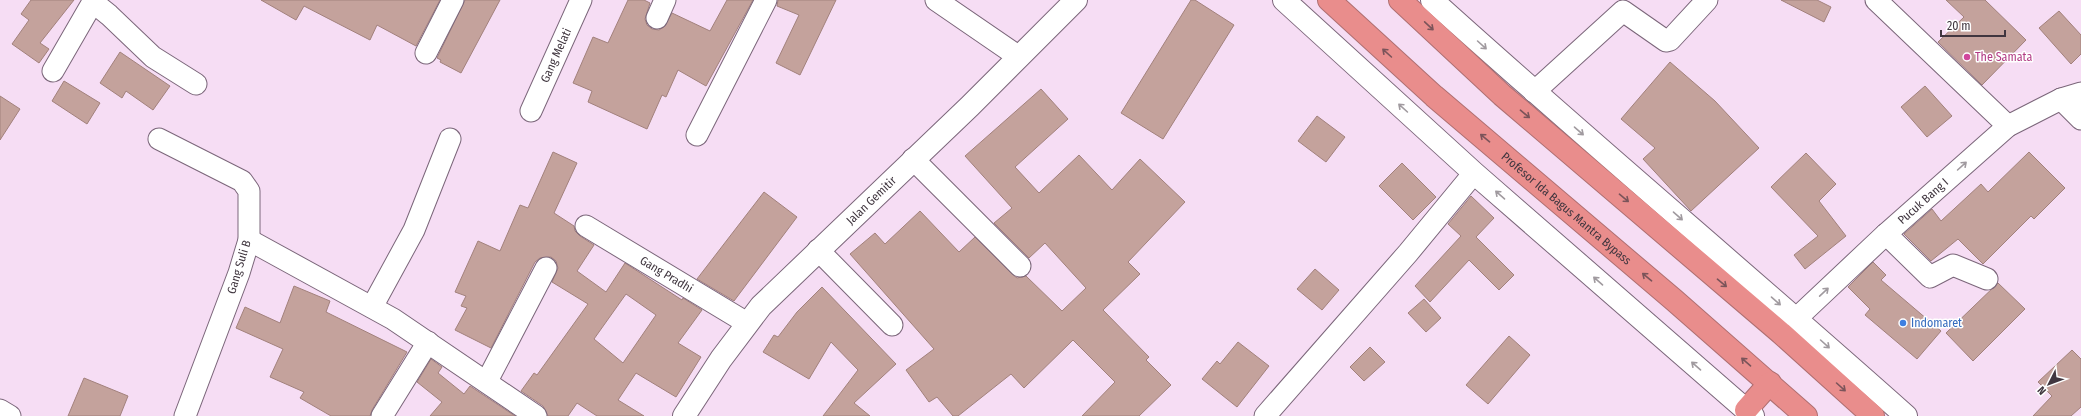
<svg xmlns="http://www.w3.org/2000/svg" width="2081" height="416" font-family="'Fira Sans Condensed',sans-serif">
  <rect width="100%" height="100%" fill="#f6ddf4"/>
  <g fill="#c4a29c" stroke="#a2817c" fill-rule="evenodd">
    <polygon points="31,0 74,0 40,43 49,49 39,63 12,44 29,20 21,14"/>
    <polygon points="261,0 440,0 416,46 377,25 370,40 304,6 296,20"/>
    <polygon points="465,0 500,0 461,73 440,62 441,60 437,58"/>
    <polygon points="628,0 644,0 650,3 645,19 647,25 652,29 659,30 664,27 672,13 710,31 727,0 753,0 706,86 678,70 666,97 662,95 647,129 588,102 592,91 573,83 593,37 608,43"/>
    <polygon points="778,0 836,0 800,75 776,63 799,15 777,6"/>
    <polygon points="1191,0 1195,0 1234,25 1163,139 1121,113"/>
    <polygon points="1781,0 1817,0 1831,7 1824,22"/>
    <polygon points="1946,0 1985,0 2026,40 1982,85 1938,42 1964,17"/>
    <polygon points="2059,11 2081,35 2081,54 2071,64 2039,28"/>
    <polygon points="120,52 170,86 153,110 126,91 122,98 100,83"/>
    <polygon points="1670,62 1715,101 1759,148 1691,211 1643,159 1655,148 1621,119"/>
    <polygon points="64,81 100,103 87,124 52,101"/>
    <polygon points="1925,86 1952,116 1927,137 1901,107"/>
    <polygon points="1041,89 1068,119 1015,167 1039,193 1079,155 1112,190 1140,159 1185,202 1128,262 1140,274 1103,310 1149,357 1146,360 1171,385 1139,416 1082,416 1115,382 1073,340 1024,388 1011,374 958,416 953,416 937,397 929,402 906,370 934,349 850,254 875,233 885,244 920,211 959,252 975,237 1012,274 1017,278 1026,276 1062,311 1086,288 1045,243 1029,258 994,223 1012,208 965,156"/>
    <polygon points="0,96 20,109 0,140"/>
    <polygon points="1317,116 1345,137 1326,162 1298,141"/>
    <path d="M553,152l24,11 -23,50 20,13 1,5 5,5 14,9 -17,26 29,21 19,-29 57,37 1,-2 19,12 -24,33 23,14 -25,40 -40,-24 -18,27 26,16h-47l-20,-13 -9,13h-20l-5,-10 -22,-15 13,-18 3,2 51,-71 -36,-22 6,-14 -2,-7 -5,-4 -11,1 -5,4 -44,86 -36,-18 12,-22 -6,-2 5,-10 -11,-4 23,-51 22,10 20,-46 8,3zM626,294l30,21 -33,48 -29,-24z"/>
    <polygon points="2029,152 2065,188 2034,219 2031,216 1983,264 1958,239 1931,261 1904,234 1932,209 1941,221 1981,184 1988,192"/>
    <polygon points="1806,153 1836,184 1819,201 1846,236 1805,269 1794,255 1818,236 1771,187"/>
    <polygon points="1402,163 1436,197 1413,220 1379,186"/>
    <polygon points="764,192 797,217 734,301 697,279"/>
    <polygon points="1471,196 1494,218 1476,237 1514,275 1499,290 1469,260 1430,302 1415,286 1461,236 1448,224"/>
    <polygon points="1873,262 1886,275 1881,280 1941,331 1917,359 1865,315 1870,309 1848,287"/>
    <polygon points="1315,269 1339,290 1322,310 1297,289"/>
    <polygon points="1998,283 2025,309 1973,361 1946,333"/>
    <polygon points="294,286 330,301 326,312 407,352 372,410 370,416 331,416 300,398 304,392 270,377 283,349 236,328 245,307 280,323"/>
    <polygon points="822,287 896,364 854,403 870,416 823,416 858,370 831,342 809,379 763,352 774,335 778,337 797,312"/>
    <polygon points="1424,299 1441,318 1426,332 1408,313"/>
    <polygon points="1509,336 1530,355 1488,404 1466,385"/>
    <polygon points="1238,342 1269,366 1237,407 1202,379 1217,361 1220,364"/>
    <polygon points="1370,347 1385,362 1364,381 1350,367"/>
    <polygon points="2072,350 2081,359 2081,407 2071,416 2033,416 2052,396 2038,382"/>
    <polygon points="431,359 442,367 438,373 464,394 470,386 515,416 430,416 442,402 417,382"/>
    <polygon points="84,378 128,396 120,416 68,416"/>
  </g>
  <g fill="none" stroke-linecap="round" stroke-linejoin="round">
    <g stroke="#7b667a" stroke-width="23">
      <g id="street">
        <polyline points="936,0 1019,57"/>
        <polyline points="1876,0 2008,126"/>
        <polyline points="93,2 109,15 153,57 196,84"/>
        <polyline points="657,18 665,0"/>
        <polyline points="426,53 453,0"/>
        <polyline points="53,71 94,0"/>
        <polyline points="1534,92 1623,11 1666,41 1670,40 1707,0"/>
        <polyline points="2061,99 2081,119"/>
        <path id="s1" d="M531,111l50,-111"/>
        <polyline points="697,135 766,0"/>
        <polyline points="159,139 242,181 249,191 249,240 239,273 185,416"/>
        <polyline points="913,159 1020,266"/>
        <path id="s2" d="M586,226l161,97"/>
        <polyline points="1886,234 1930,277 1953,265 1987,279"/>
        <polyline points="249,240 393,319 536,416"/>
        <polyline points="818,250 892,325"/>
        <polyline points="372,307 414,230 450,139"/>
        <path id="s3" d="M1783,331l103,-97 122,-108 53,-27 20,-6"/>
        <polyline points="487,381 546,268"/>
        <polyline points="0,410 10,416"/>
        <polyline points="382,416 428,342"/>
        <polyline points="1265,416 1408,253 1474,173"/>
      </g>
    </g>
    <g stroke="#7b667a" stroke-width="24">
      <g id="secondary">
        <polyline points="1284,0 1474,173 1753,416"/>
        <path d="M1432,0c156,141 317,276 474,416"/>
        <path id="s4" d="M684,416l37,-57 40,-53 209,-200 106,-106"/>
      </g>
    </g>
    <g stroke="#ae6f71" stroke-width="24">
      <g id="highway">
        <path id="s5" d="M1329,0l105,96 240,204 132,116"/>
        <polyline points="1400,0 1502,95 1781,333 1873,416"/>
        <polyline points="1746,410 1770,383"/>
      </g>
    </g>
    <use href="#street" stroke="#fff" stroke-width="21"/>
    <use href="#secondary" stroke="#fff" stroke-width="22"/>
    <use href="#highway" stroke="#e98d8c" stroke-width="22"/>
  </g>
  <defs><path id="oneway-shaft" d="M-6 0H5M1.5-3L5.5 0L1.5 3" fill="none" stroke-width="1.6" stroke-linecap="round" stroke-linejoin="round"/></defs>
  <g stroke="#7b545a">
    <use href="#oneway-shaft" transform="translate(1429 26) rotate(43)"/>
    <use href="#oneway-shaft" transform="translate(1387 53) rotate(-138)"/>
    <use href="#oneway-shaft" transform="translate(1525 114) rotate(40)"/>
    <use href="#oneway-shaft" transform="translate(1485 138) rotate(-140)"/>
    <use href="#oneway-shaft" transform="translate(1624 198) rotate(40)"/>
    <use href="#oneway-shaft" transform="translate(1647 277) rotate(-140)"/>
    <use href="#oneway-shaft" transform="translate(1722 283) rotate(40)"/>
    <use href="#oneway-shaft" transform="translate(1746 362) rotate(-139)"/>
    <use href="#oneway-shaft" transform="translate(1841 387) rotate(42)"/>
  </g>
  <g stroke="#a09a9f">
    <use href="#oneway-shaft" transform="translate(1482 45) rotate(42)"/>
    <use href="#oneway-shaft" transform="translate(1403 108) rotate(-138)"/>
    <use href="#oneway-shaft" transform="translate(1579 131) rotate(41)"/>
    <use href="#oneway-shaft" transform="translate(1962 166) rotate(-42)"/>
    <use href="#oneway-shaft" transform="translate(1500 195) rotate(-139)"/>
    <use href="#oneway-shaft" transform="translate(1678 216) rotate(41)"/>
    <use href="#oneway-shaft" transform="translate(1598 281) rotate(-139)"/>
    <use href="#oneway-shaft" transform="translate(1824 292) rotate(-43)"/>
    <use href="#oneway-shaft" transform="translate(1776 301) rotate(41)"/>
    <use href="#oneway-shaft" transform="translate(1825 344) rotate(42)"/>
    <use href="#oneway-shaft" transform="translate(1696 366) rotate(-139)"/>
  </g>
  <circle fill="#d1479c" stroke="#fff" stroke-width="1.5" cx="1967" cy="57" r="4"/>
  <circle fill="#3f7fe0" stroke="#fff" stroke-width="1.5" cx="1903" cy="323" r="4"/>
  <g text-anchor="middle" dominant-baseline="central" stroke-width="3" stroke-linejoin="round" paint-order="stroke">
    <g font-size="12" fill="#40363f" stroke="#fff">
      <text stroke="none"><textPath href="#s1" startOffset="61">Gang Melati</textPath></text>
      <text stroke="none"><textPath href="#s4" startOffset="287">Jalan Gemitir</textPath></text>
      <text stroke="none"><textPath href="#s3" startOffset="191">Pucuk Bang I</textPath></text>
      <text stroke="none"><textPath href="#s5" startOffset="316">Profesor Ida Bagus Mantra Bypass</textPath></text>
      <text transform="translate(239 267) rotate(-73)">Gang Suli B</text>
      <text stroke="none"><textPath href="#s2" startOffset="94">Gang Pradhi</textPath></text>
    </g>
    <g font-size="12" fill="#b23c85" stroke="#fff" text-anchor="start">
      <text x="1975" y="57">The Samata</text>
    </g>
    <g font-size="12" fill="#366cbe" stroke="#fff" text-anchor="start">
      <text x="1911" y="323">Indomaret</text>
    </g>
  </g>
  <g transform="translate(2049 384) rotate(228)" stroke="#ffffff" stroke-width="3" paint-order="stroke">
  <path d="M0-3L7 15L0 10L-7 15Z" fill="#40363f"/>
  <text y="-6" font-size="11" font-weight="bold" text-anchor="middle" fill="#40363f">N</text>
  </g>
  <path d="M1941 30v6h64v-6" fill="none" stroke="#40363f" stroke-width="2"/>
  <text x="1947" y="30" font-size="12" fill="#40363f" stroke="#ffffff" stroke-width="3" paint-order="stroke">20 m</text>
</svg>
